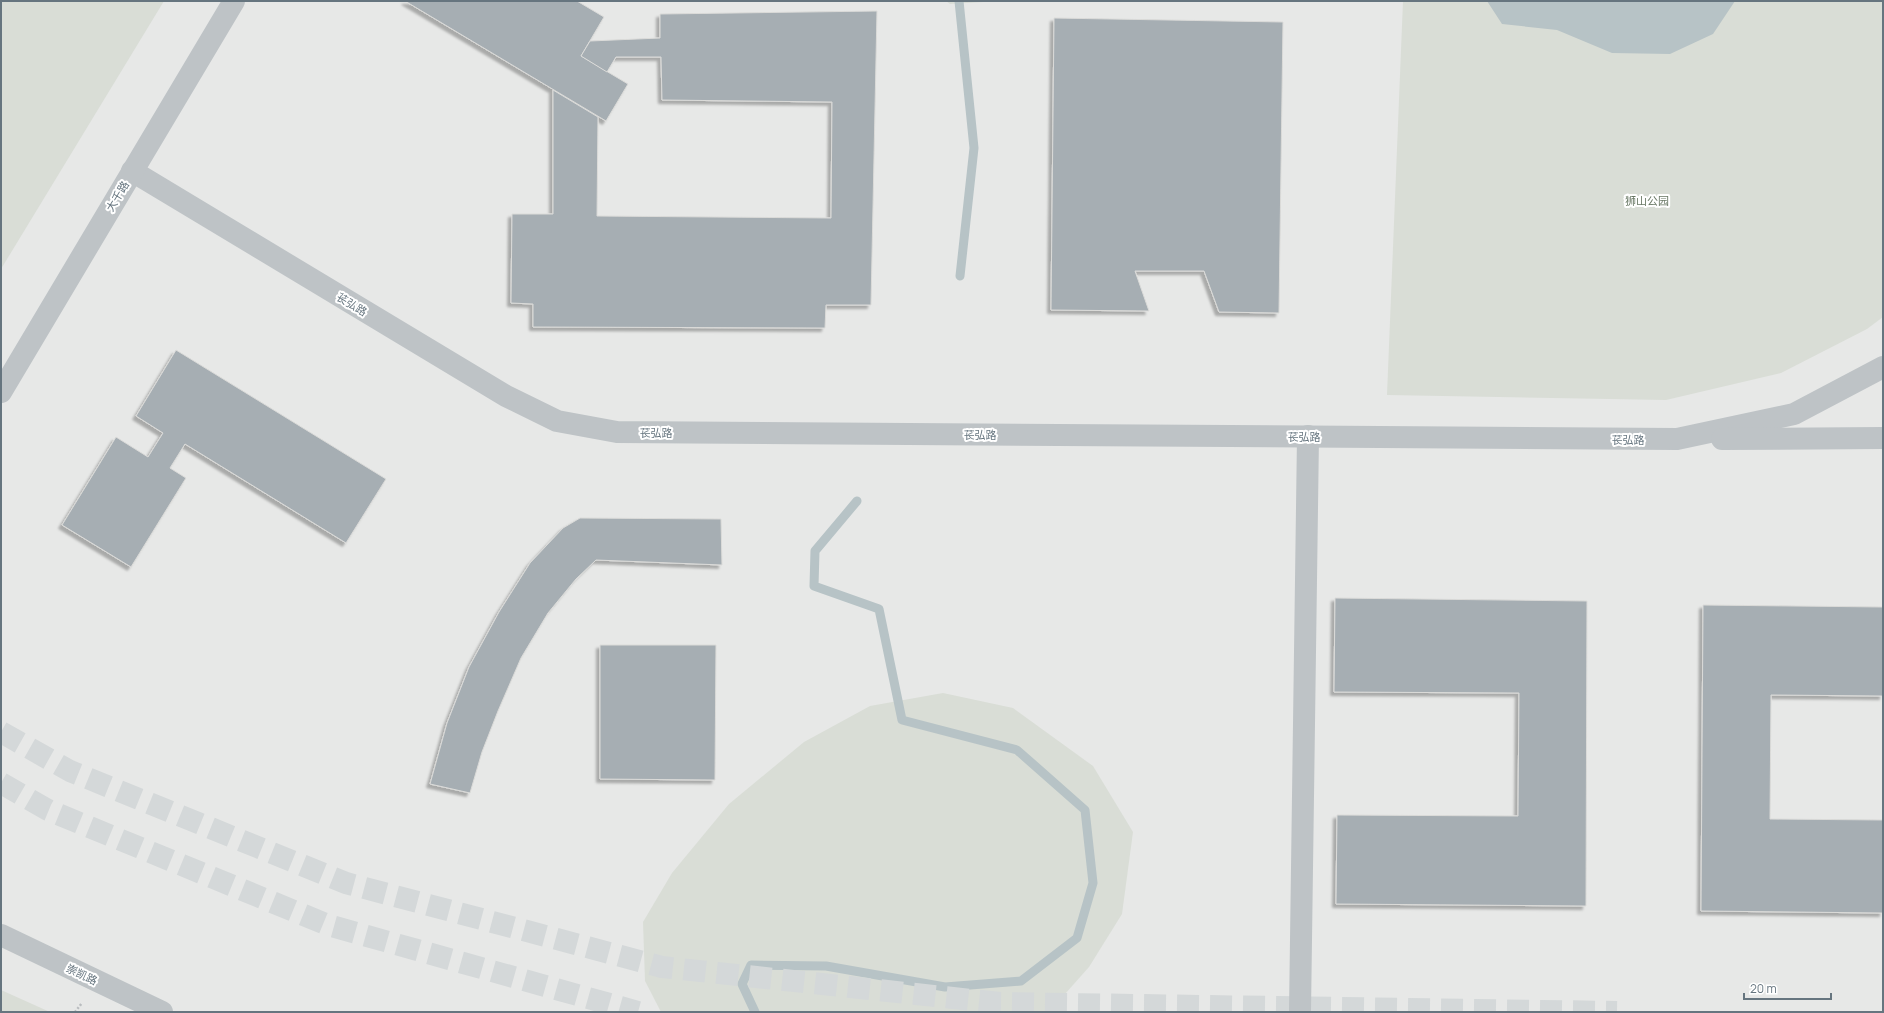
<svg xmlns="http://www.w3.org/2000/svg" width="1884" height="1013" font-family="Manrope,'Noto Sans SC',sans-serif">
  <defs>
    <filter id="shadow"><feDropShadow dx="-3.5" dy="3.5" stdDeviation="1" flood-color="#0004"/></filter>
  </defs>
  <rect width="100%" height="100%" fill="#f9f9f7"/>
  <rect fill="#e7e8e7" x="1" y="1" width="1882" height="1011"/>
  <g fill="#d9ddd6">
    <polygon points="1,1 164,1 1,269"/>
    <polygon points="946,1 1000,1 950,4"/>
    <polygon points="1403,1 1883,1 1883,317 1867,329 1781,373 1666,400 1387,395"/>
    <polygon points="943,693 1013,708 1093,766 1133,832 1122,914 1089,967 1049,1012 661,1012 645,981 643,922 672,873 729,804 804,742 870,706"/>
    <polygon points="1,990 50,1012 1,1012"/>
  </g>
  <polygon fill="#b7c3c6" points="1487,1 1735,1 1713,34 1670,54 1612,53 1557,30 1502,24"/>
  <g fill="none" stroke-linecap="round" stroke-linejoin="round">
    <g stroke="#b7c3c6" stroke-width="9">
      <polyline points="959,1 974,148 960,276"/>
      <polyline points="755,1012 742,984 751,965 826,966 945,987 1021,981 1077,938 1093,883 1085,810 1017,750 902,720 879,609 814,586 815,551 857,501"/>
    </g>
  </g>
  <g fill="#a6aeb3" stroke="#dbdbd9" filter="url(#shadow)">
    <polygon points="405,1 577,1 604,17 581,56 628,84 606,121"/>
    <polygon points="877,11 871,305 826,305 825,328 533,327 533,304 511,303 512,214 553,214 553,90 598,117 597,216 831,218 832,102 662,100 661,57 616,57 607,72 581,56 590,41 660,38 660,14"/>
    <polygon points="1054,18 1283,22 1279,313 1219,312 1204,271 1135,271 1149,311 1051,310"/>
    <polygon points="176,350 386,479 346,543 185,444 170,468 186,478 131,567 62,525 116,437 148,457 163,433 136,416"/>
    <polygon points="580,518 721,519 722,565 596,560 576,579 548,613 521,658 498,711 482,752 470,793 430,784 447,723 469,667 499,612 530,563 563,528"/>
    <polygon points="1335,598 1587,601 1586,906 1336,904 1337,815 1518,816 1519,693 1334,692"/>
    <polygon points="1703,605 1883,607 1883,696 1771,695 1770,819 1883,820 1883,913 1701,911"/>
    <polygon points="600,645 716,645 715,780 600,779"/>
  </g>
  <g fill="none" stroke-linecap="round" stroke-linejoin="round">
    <g stroke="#d4d8d9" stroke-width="22" stroke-dasharray="22 11" stroke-linecap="butt">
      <polyline points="1,732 70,771 346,883 662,967 1000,1003 1617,1012"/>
      <polyline points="1,783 48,810 328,925 638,1012"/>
    </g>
    <polyline stroke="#b9bcbf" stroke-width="2.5" stroke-dasharray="2 2" stroke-linecap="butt" points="75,1012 82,1003"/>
    <g stroke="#bec3c6" stroke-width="22">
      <polyline points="132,171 506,396 557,421 617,432 1677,439 1794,414 1883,367"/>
      <polyline points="1,392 234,1"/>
      <polyline points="1722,439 1883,438"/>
      <polyline points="1,935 162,1012"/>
      <polyline points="1300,1012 1308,436"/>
    </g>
  </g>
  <g text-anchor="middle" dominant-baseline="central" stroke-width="4" stroke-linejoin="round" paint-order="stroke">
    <g font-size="11" fill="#66757f" stroke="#fff">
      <text transform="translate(117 196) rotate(-59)">大千路</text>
      <text transform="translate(352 304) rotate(31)">苌弘路</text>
      <text x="656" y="432">苌弘路</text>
      <text x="980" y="434">苌弘路</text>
      <text x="1304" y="436">苌弘路</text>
      <text x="1628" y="439">苌弘路</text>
      <text transform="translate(82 974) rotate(25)">崇凯路</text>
    </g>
    <g font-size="11" fill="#697865" stroke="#fff">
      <text x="1647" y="200">狮山公园</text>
    </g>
  </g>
  <rect width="1884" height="1013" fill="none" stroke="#66757f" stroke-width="4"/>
  <path d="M1744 993v6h87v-6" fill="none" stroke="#66757f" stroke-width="2"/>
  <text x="1750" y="993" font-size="12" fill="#66757f" stroke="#ffffff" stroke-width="3" paint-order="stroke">20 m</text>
</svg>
